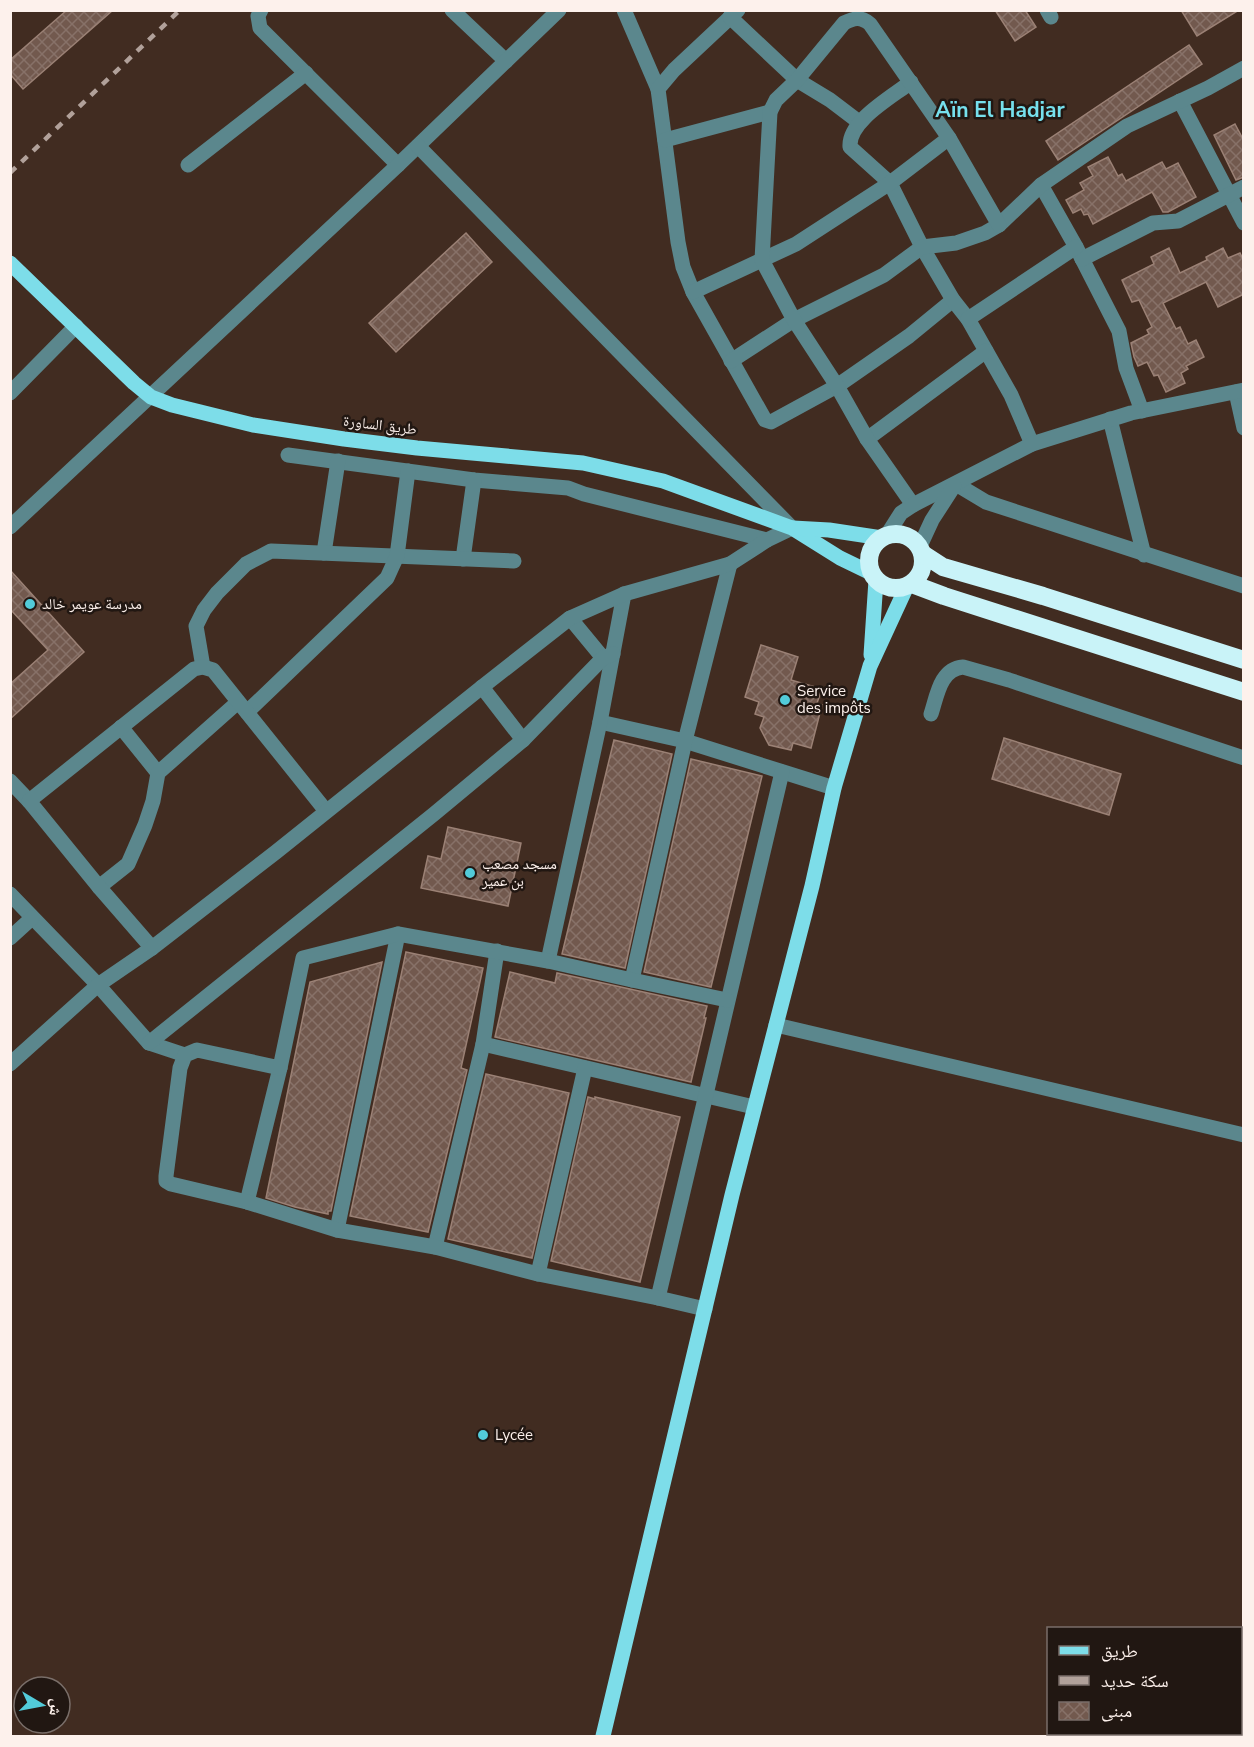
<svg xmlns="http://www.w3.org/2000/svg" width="1254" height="1747" font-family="'Nunito Sans','Noto Naskh Arabic',sans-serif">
  <defs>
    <pattern id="building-cross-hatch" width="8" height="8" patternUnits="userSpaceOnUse" patternTransform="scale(1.5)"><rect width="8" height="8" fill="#72594e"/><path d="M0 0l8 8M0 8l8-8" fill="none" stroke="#877168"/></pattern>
  </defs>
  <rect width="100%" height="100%" fill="#412c21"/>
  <g fill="url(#building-cross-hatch)" stroke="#9b8175" stroke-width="1.5">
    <polygon points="67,10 113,10 23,89 10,74 10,60"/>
    <polygon points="995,10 1025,10 1036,27 1015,41"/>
    <polygon points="1181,10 1239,10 1197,36"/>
    <polygon points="1189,45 1202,64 1058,160 1046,141"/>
    <polygon points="1235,124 1244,141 1244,177 1236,180 1214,135"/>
    <polygon points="1108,157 1118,176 1122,174 1126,181 1162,162 1166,169 1178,163 1196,197 1168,212 1163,212 1152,192 1093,224 1088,214 1084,215 1081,209 1073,213 1066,200 1084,190 1080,183 1093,176 1088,167"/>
    <polygon points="466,233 492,262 396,352 369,323"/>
    <polygon points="1169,248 1180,273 1207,260 1206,257 1223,248 1228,258 1240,253 1244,261 1244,294 1218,307 1206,282 1163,303 1176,329 1180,327 1188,344 1196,340 1204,357 1186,366 1188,369 1181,373 1185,383 1166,392 1158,375 1154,376 1147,362 1138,366 1134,357 1131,343 1149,334 1147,330 1152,327 1139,300 1132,302 1122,280 1154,264 1151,257"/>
    <polygon points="10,570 84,652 10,719 10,684 48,650 10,609"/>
    <polygon points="761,645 798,657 791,680 822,689 817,703 822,705 811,748 793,743 791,750 769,745 760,728 764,717 755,714 759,702 745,697"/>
    <polygon points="1004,738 1121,774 1109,815 992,779"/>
    <polygon points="614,740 672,754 625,968 562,954"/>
    <polygon points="691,759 762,776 711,987 644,972"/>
    <polygon points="448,827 521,843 508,906 421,888 428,856 441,859"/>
    <polygon points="406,952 483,968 461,1068 467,1070 428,1232 350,1216"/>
    <polygon points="382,962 331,1211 328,1211 328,1214 295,1207 266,1198 310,982"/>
    <polygon points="510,972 555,983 557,973 707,1006 704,1018 706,1018 691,1082 495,1037"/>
    <polygon points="486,1074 569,1093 532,1258 448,1239"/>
    <polygon points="588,1097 595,1099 595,1097 680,1117 640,1282 551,1261"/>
  </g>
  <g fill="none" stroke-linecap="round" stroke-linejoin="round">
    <g stroke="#5b878d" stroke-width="15">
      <polyline points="261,10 258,16 260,28 398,165"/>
      <polyline points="452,10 506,61"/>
      <polyline points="624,10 658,89"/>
      <polyline points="738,10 674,70 658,89 678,242 683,267 693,292 765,420 771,422 837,386 909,336 953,300"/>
      <polyline points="1047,10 1051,17"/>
      <polyline points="730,17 797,80 830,100 859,122"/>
      <path d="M911,82c-19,15 -63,39 -61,65l40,36 32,64 31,53 15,19 43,76 21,49"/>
      <polyline points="1180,101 1244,223"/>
      <polyline points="665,140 770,112"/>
      <polyline points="188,165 306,73"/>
      <polyline points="1041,185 1076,247 1119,331 1126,368 1142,411"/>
      <polyline points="1082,259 1153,223 1178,221 1244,187"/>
      <polyline points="693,292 796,244 890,183 949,138"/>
      <polyline points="968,319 1076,247"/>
      <polyline points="731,361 794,320 884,275 922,247 956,243 985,233 999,225 1041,185 1127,126 1208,88 1244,68"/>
      <polyline points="1236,392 1244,428"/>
      <polyline points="10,393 76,326"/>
      <polyline points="1110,419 1144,555"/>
      <polyline points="867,439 986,351"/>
      <polyline points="288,455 474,480 568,488 584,494 767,540"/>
      <polyline points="956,484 986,502 1244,586"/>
      <path d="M913,505l-46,-66 -30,-53 -43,-66 -32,-60 8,-148 6,-12 21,-20 47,-57c10,-5 16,-7 26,1l79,114 50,87"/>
      <polyline points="10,527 398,165 559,10"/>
      <polyline points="887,535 901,513 913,505 1032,444 1131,413 1244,390"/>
      <polyline points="920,546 932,520 954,486"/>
      <polyline points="324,553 338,461"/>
      <polyline points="463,559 474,480"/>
      <polyline points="570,618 603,658"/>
      <polyline points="203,667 196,626 204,610 217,593 246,564 271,551 514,561"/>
      <polyline points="482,687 523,740"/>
      <polyline points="247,712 387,578 397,556 408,471"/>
      <path d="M931,714c6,-18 9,-45 32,-47l46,13 235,78"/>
      <polyline points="600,722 685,741 834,788"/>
      <polyline points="121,727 158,773"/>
      <polyline points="10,781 29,801"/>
      <polyline points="99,887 128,864 145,825 153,801 158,773 238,702"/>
      <polyline points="10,894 98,985 149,1043 185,1055"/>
      <polyline points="10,938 32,918"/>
      <polyline points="152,948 99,887 29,801 194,669 203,667 213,670 326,811"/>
      <polyline points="548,961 600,722 624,594"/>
      <polyline points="632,980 685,741 730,564"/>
      <polyline points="776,1025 1244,1135"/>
      <polyline points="149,1043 434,814 523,740 603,658 613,654"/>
      <polyline points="483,1044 754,1107"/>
      <polyline points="10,1064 98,985 152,948 276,852 482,687 570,618 624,594 730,564 767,540 792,528 418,146"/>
      <polyline points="247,1202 280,1068"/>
      <polyline points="337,1230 398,934"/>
      <polyline points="435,1247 483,1044 497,951"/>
      <polyline points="538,1274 585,1068"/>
      <polyline points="658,1298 782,772"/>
      <polyline points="705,1309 658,1298 538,1274 435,1247 337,1230 247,1202 171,1184 166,1181 166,1176 180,1068 185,1055 197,1050 280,1068 303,958 398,934 548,961 632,980 727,1000"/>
    </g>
    <g stroke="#7ddde9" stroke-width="15">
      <polyline points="10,263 134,383 151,397 172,405 253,425 344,439 417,448 583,463 663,481 792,528 840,558 871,573"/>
      <polyline points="793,528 829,530 882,538"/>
      <polyline points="871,655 876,580"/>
      <polyline points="603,1736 732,1195 812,886 834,788 870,666 906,588"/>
    </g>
    <g stroke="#c9f3f8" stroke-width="18">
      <circle cx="896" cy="561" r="27"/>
      <polyline points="923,554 943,567 1043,596 1244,660"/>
      <polyline points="912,584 944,596 1244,692"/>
    </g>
    <polyline stroke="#b1a19a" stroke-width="4.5" stroke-dasharray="8 8" stroke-linecap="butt" points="10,173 180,10"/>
  </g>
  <g fill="#52cbd9" stroke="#211712" stroke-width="2">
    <circle cx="30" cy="604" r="6"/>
    <circle cx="785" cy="700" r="6"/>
    <circle cx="470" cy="873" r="6"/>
    <circle cx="483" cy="1435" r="6"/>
  </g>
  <g text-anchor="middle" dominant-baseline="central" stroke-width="5" stroke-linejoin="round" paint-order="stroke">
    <g font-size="15" fill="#fdf1ec" stroke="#211712">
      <text transform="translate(380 425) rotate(7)">طريق الساورة</text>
    </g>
    <g font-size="15" fill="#fdf1ec" stroke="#211712" text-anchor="start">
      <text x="42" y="604">مدرسة عويمر خالد</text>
      <text x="797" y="691">Service<tspan x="797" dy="17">des impôts</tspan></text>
      <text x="482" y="864">مسجد مصعب<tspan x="482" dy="17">بن عمير</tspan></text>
      <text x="495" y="1435">Lycée</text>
    </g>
    <g font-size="21" font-weight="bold" fill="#76e0ed" stroke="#211712">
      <text x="1000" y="110">Aïn El Hadjar</text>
    </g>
  </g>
  <rect width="1254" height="1747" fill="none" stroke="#fdf1ec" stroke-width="24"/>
  <rect x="1047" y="1627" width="195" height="108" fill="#211712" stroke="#796e69" stroke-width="1.5"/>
  <rect x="1059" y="1646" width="30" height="9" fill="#7ddde9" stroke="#796e69" stroke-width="1.5"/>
  <text x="1101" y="1657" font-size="18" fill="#fdf1ec">طريق</text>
  <rect x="1059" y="1676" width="30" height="9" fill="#b1a19a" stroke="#796e69" stroke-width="1.5"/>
  <text x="1101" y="1687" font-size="18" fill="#fdf1ec">سكة حديد</text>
  <rect x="1059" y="1702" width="30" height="18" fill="url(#building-cross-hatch)" stroke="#796e69" stroke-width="1.5"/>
  <text x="1101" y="1717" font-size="18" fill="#fdf1ec">مبنى</text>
  <g transform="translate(42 1705) rotate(100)"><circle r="28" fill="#211712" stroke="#796e69" stroke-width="1.5"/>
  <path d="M0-4.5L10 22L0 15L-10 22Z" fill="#52cbd9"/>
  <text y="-9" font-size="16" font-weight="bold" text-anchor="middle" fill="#fdf1ec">ش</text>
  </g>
</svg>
